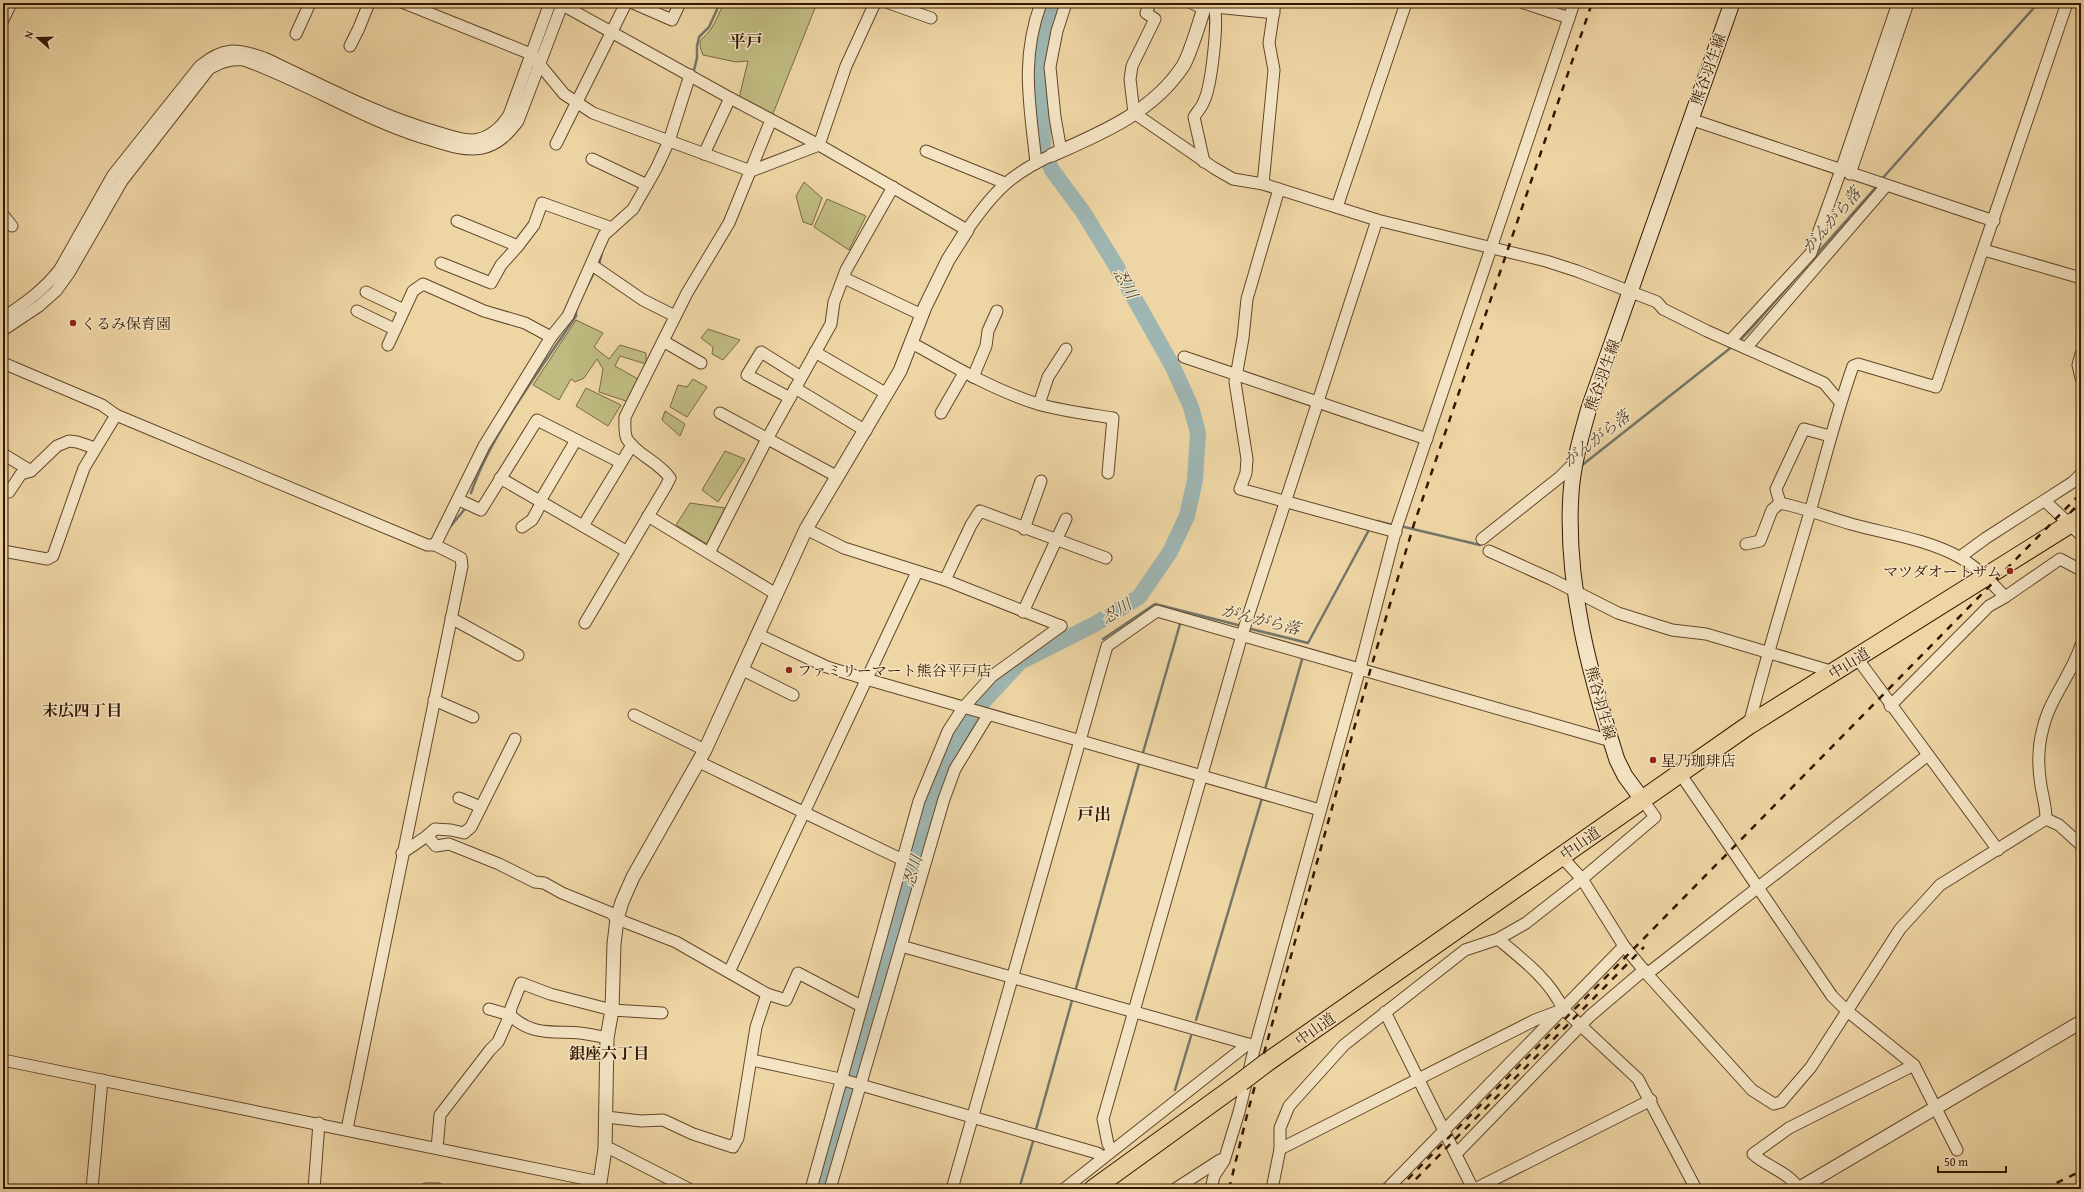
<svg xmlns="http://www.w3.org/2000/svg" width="2084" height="1192" font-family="'Gentium Book Plus','Noto Serif JP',serif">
  <rect width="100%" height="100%" fill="#eed5a4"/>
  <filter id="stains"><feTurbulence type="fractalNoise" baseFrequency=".005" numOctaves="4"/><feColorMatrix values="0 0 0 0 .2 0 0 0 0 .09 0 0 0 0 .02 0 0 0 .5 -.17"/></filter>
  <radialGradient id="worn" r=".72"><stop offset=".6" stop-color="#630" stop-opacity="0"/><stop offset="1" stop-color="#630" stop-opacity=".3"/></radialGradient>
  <g fill="#bfbb81" stroke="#796940">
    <path d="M724,3h93l-45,113 -33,-18 9,-37 -12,1 -33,-7c-7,-17 -1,-14 8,-26 5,-8 9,-18 13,-26z"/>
    <polygon points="804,182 822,198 812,225 803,222 796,196"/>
    <polygon points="827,199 866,216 849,250 814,227"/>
    <polygon points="576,320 603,333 594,347 609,359 620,345 646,353 646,364 620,356 615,366 638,379 632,403 599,392 603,369 597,359 584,378 575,382 571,379 559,400 533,385"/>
    <polygon points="708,329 740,340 723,360 712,354 713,347 701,338"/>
    <polygon points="693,379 707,387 687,417 670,407 678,385 687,387"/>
    <polygon points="586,388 621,405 608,426 576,406"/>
    <polygon points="665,411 685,424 680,436 662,420"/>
    <polygon points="725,451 745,459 718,502 702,490"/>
    <polygon points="690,503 725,508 707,544 676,525"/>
  </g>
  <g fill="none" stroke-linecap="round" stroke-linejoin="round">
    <g stroke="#73766b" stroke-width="2.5">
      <polyline points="694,70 697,58 697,46 699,37 709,27 720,3"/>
      <polyline points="1881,180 2038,3"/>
      <polyline points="1814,257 1877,186"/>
      <polyline points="599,264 602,253"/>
      <polyline points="585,290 594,273"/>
      <polyline points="1738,342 1750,330 1807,265"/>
      <polyline points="1581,466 1733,346"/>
      <path d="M471,493c20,-59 70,-124 105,-177v-9"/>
      <polyline points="1377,521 1393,525"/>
      <polyline points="1400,526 1480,545 1483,543"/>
      <polyline points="450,527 464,510"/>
      <polyline points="1095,624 1095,625"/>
      <polyline points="1247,628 1308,643 1370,528"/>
      <polyline points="1103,639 1155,604 1242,626"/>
      <polyline points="1142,756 1180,624"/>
      <polyline points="1265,789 1303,656"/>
      <polyline points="1075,992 1140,760"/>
      <polyline points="1196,1020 1262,798"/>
      <polyline points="1175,1090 1191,1036"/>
      <polyline points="1035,1133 1073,997"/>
      <polyline points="1019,1189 1034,1138"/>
    </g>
    <polyline stroke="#9eb6b2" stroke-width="16" points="823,1189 921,838 940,779 959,741 981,704 1020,662 1095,624 1139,597 1170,552 1187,516 1195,480 1198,433 1191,407 1173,367 1115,264 1083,212 1052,170 1043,150 1044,112 1041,73 1044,41 1055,3"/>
    <g stroke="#624629" stroke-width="13">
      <g id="minor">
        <polyline points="404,3 531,54 564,94 593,113 751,171 819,145 846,66 875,3"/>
        <path d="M559,3l171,95 89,47 148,85c26,-37 42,-55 85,-75"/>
        <polyline points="633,3 672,20 679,5"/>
        <polyline points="889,3 931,18"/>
        <polyline points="1150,3 1146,13 1155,19 1132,66 1130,79 1134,113 1214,168 1233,179 1263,184 1377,220 1546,261 1577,271 1657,302 1663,309 1707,331 1824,383 1840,402"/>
        <polyline points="1192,3 1204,9"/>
        <polyline points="1524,3 1569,18"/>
        <polyline points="1215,7 1274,13"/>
        <polyline points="3,20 11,3"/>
        <polyline points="296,34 310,3"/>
        <polyline points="350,46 359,28 369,3"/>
        <polyline points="1690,119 1994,221"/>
        <polyline points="556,144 626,3"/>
        <polyline points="926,151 1005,183"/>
        <polyline points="1061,151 1055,117 1050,67 1057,31 1066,3"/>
        <polyline points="704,154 730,98"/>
        <polyline points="592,159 647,185"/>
        <path d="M1204,162l-10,-45c3,-5 8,-10 10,-16 7,-14 16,-85 9,-98"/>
        <path d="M1036,163c-6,-58 -16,-103 5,-160"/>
        <polyline points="1850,174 1908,3"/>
        <polyline points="1263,184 1274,70 1269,43 1275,3"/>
        <polyline points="1279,189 1247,299 1243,338 1235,382 1247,459 1246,473 1240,489 1396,532"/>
        <polyline points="1337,207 1406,3"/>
        <polyline points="3,215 12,226"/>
        <polyline points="457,221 518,246"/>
        <polyline points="1984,250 2081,278"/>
        <polyline points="441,263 491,283 501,265 518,246 534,225 542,203 612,228"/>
        <polyline points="592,265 643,300 675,316"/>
        <polyline points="844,278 922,315"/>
        <polyline points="366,292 404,310"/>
        <polyline points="357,311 394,329"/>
        <path d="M3,318c22,-15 41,-28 57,-49l53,-94 87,-109c23,-19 36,-18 64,-8 56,26 113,57 173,74 11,3 23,8 36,8 15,-1 28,-12 36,-25l41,-112"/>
        <path d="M3,330l36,-24 17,-15 13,-18 53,-92 87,-112c12,-7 21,-10 35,-9 65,23 124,63 190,81 16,5 32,10 48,7 16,-3 27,-15 36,-27l44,-116"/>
        <polyline points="663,341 701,363"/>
        <polyline points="1730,341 1811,253 1841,170 1898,3"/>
        <path d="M912,343c41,23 81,47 126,61 24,7 50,10 75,14l-5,55"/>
        <polyline points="388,345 413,291 423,284 484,311 525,323 551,337"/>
        <polyline points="1746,348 1886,186"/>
        <polyline points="815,352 887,394"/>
        <polyline points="2081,354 2078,365 2081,378"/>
        <polyline points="1184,357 1427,439"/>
        <polyline points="3,363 102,405 116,415 427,545 435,545 461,558 462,566 347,1129"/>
        <polyline points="973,377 986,346 988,331 997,311"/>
        <polyline points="795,388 866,431"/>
        <polyline points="790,398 747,375 761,352 801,377"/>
        <polyline points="1039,404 1048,377 1066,349"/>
        <polyline points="720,413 838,477"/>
        <polyline points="941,413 964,373"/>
        <polyline points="3,454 31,471"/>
        <polyline points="500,478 626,551"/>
        <polyline points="3,489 9,492 21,474 31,471 57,446 69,441 77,442 95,448"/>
        <polyline points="459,500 481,510 537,420 620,462"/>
        <polyline points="540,501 576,440"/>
        <polyline points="2045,501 2081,535"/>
        <polyline points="1780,503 1776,489 1804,429 1830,436"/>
        <polyline points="648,516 776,594"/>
        <polyline points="583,526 632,445"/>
        <polyline points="522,527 532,520 542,502"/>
        <polyline points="806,529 844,548 945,580 971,525 980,511 1106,558"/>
        <polyline points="1024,529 1041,481"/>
        <polyline points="1482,539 1560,477 1576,461"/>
        <path d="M1746,544l14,-3 12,-31 8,-7c24,5 47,14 71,21 36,10 75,15 108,33 18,10 32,25 46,40"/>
        <polyline points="435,545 484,446 551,337 568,316 604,235 633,209 656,169 669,141 690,75"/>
        <polyline points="3,551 47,559 53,556 84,468 116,415"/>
        <polyline points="1489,551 1551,579 1618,613 1672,630 1706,634 1834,672"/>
        <polyline points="709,553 767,439 831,324 834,302 846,270 893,187"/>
        <polyline points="1960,557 1986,538 2073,482 2081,474"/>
        <polyline points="945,580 1061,626"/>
        <polyline points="1023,612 1066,519"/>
        <polyline points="451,618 518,655"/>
        <path d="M585,623l81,-137 4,-8c-11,-16 -34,-24 -43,-39 -3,-6 -2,-15 -2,-22l62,-124 42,-70 42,-103"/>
        <polyline points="759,635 827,667 866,679 1320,810"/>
        <polyline points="1857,658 1998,850"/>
        <polyline points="743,670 793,695"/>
        <polyline points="434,700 473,717"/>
        <polyline points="1890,706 1989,606 2005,597 2060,559 2081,570"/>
        <polyline points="634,715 705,750"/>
        <path d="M1749,725c18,-72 40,-142 61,-213 14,-49 26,-98 43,-146l5,-2 78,23 131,-384"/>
        <polyline points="699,762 903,860"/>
        <polyline points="1679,772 1832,996 1846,1010 1914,1065 1957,1150"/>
        <polyline points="459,798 481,807"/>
        <path d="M2046,819c0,-12 -3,-22 -5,-33 -3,-18 -3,-40 2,-58 7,-30 29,-54 38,-83"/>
        <polyline points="2046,819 2059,825 2081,845"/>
        <polyline points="427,836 435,829 451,830 464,833 471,827 515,739"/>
        <polyline points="402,853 427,836 436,846 449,844 499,864 535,882 544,883 562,893 611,913 617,919 676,942 767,994 756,1027 738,1138 733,1147 693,1134 663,1120 641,1121 606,1117"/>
        <polyline points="1561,856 1582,879 1624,946 1647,974 1928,755"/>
        <path d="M1498,939c24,20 52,41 65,70l75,70 58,110"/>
        <polyline points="901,946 1255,1046"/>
        <polyline points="729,972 917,572"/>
        <polyline points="1647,974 1752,1090 1774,1104 1781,1102 1811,1067 1900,929 1940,885 2046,819"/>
        <polyline points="767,994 786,1000 798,973 861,1006"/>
        <polyline points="489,1009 510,1015 511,1008 521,983 550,994 612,1010 662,1013"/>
        <polyline points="1385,1012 1473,1189"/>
        <polyline points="3,1060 600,1182"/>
        <polyline points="752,1060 840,1079 1097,1153 1103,1157"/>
        <path d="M437,1148l3,-33 50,-65 8,-8 12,-27c22,21 42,16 70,18 9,1 18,3 27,5"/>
        <polyline points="605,1149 611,1149 689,1189"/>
        <polyline points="1280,1149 1535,1020 1559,1011"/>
        <polyline points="1112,1150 1108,1144 1103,1119 1242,635 1377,220"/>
        <polyline points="1456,1154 1590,1016 1644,970"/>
        <polyline points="92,1189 102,1080"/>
        <polyline points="314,1189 319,1123"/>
        <polyline points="426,1189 438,1189"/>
        <polyline points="811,1189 919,801 948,731 963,708 992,676 1061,626"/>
        <polyline points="830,1189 944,799 955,769 988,715"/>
        <polyline points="952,1189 1107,646 1157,611 1611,741"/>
        <polyline points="1064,1189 1248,1044"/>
        <polyline points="1175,1189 1220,1160 1223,1161"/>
        <polyline points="1211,1189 1214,1176 1224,1161 1239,1112 1255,1046 1360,668 1396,529 1574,3"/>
        <polyline points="1272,1189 1280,1149 1280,1128 1289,1106 1344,1045 1465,950 1498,939 1526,923 1582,879 1655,817 1642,799"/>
        <polyline points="1387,1189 1624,946"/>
        <polyline points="1475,1189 1651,1100"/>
        <path d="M1799,1189c-10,-17 -32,-22 -46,-35l36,-26 125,-63"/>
        <polyline points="2079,1189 2081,1188"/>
      </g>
    </g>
    <g stroke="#624629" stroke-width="15">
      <g id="tertiary">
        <path d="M1052,155c48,-21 101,-43 131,-89 8,-13 17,-47 23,-63"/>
        <polyline points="599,1189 605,1149 607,1038 612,1010 614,944 617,919 622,902 633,877 705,750 806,529 900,371 925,307 948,260 967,230"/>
        <polyline points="1798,1189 2081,1022"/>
      </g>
    </g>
    <g stroke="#331700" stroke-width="17">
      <path id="secondary" d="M1642,799l-17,-23 -8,-16c-27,-85 -52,-176 -46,-267 2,-29 10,-57 18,-85l143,-405"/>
    </g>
    <g stroke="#331700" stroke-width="20">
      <g id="trunk">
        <polyline points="1266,1063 1749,725 2081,517"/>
        <polyline points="1093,1189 1241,1082"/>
      </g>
    </g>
    <use href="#minor" stroke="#f4e4c4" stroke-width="11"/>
    <use href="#tertiary" stroke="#f4e4c4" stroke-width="13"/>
    <use href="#secondary" stroke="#f4e4c4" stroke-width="15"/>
    <use href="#trunk" stroke="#eed5a4" stroke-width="18"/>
    <g stroke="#331700" stroke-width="2.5" stroke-dasharray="7 7" stroke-linecap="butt">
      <polyline points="2070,513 2081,501"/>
      <polyline points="1229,1189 1248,1111 1370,671 1414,524 1592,3"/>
      <polyline points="1398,1189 2081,493"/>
      <polyline points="1406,1189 1644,947"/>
      <polyline points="2044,1189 2081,1171"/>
    </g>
    <g stroke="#331700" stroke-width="20" stroke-linecap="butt">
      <polyline id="trunk-bridge" points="1241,1082 1266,1063"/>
    </g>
    <use href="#trunk-bridge" stroke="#eed5a4" stroke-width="18"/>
  </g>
  <g fill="#8f2418" stroke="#f4e4c4" stroke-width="1.5">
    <circle cx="73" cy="323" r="4"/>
    <circle cx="2010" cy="571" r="4"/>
    <circle cx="789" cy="670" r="4"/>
    <circle cx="1653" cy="760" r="4"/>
  </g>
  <g text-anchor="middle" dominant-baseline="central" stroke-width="3" stroke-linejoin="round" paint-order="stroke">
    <g font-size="15" fill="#331700" stroke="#f4e4c4">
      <text transform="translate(1708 69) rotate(-70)">熊谷羽生線</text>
      <text transform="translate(1602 375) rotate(-70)">熊谷羽生線</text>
      <text transform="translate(1849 663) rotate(-32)">中山道</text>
      <text transform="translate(1601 703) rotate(75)">熊谷羽生線</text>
      <text transform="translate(1580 843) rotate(-35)">中山道</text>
      <text transform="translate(1315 1029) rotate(-35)">中山道</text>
    </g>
    <g font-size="15" fill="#331700" stroke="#f4e4c4" text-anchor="start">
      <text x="81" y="323">くるみ保育園</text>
      <text x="2002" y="571" text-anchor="end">マツダオートザム</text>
      <text x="797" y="670">ファミリーマート熊谷平戸店</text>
      <text x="1661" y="760">星乃珈琲店</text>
    </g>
    <g font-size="16" font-style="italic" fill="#534735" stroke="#f4e4c4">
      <text transform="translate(1831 220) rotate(-49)">がんがら落</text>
      <text transform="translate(1126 283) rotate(61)">忍川</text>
      <text transform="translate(1596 438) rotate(-38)">がんがら落</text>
      <text transform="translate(1116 611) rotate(-32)">忍川</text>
      <text transform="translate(1261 619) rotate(14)">がんがら落</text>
      <text transform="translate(912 871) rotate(-74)">忍川</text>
    </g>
    <g font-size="16" font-weight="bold" fill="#331700" stroke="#f4e4c4">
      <text x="82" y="710">末広四丁目</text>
      <text x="609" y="1053">銀座六丁目</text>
    </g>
    <g font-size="17" font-weight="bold" fill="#331700" stroke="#f4e4c4">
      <text x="746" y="40">平戸</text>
      <text x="1094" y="813">戸出</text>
    </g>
  </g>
  <rect width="2084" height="1192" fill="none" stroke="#eed5a4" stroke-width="16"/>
  <rect x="4" y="4" width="2076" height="1184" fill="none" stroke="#331700" stroke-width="2"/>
  <rect x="8" y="8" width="2068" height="1176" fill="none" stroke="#331700"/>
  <g transform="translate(38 38) rotate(290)" stroke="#f4e4c4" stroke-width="3" paint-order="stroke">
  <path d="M0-3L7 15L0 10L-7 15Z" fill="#331700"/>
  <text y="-6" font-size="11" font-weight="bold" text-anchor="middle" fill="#331700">N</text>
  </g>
  <path d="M1938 1166v6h68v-6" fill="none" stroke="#331700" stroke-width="2"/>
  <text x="1944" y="1166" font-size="12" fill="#331700" stroke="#f4e4c4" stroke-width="3" paint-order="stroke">50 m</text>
  <rect width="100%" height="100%" filter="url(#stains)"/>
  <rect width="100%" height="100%" fill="url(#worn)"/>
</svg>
